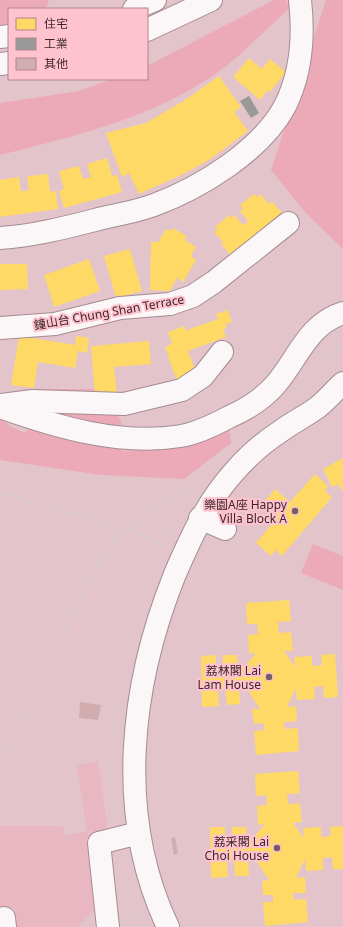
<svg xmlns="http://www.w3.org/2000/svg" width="343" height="927" font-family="'Noto Sans','Noto Sans TC',sans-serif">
  <rect width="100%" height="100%" fill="#e3c4cb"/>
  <polygon fill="#e8b7c2" points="98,761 107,825 89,857 95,910 77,927 17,927 15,908 0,908 0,826 63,826 64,836 87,831 77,765"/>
  <g fill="#ecaab9">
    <polygon points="0,0 49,0 46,9 9,9 9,24 0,25"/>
    <path d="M274,0h12l4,8c-24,21 -48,47 -73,65 -65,45 -141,63 -217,82v-52l79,-12 33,-12h35v-13z"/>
    <polygon points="326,0 343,0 343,249 304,211 271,170"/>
    <polygon points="23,389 103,389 121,421 122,451 181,448 229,426 231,443 184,479 101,475 0,460 0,417 10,426 25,433 45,412"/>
    <polygon points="313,544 343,556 343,590 301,573"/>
  </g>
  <g fill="#ffd966">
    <polygon points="249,58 262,69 270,59 286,72 270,92 268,90 260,100 233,77"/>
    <polygon points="219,76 241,107 234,112 248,131 209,160 183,174 139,194 129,173 122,177 106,133 146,123 185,100"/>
    <polygon points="107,158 112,176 117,175 122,192 64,208 59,191 64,189 59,171 79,166 83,179 91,177 87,164"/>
    <polygon points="48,174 50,192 56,191 58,209 0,217 0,180 19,177 21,191 25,191 29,190 27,176"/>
    <polygon points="254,194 257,197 260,194 269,204 272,201 286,218 235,261 221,244 223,242 214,232 217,230 215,227 229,215 231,218 234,215 243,225 246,223 248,221 240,211 243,208 240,205"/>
    <polygon points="173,228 187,236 185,240 196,247 191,256 196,260 183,282 177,278 170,291 150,290 151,242 158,242 166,229 171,231"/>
    <polygon points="130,249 142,291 116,298 104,256"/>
    <polygon points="89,259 100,291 54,307 44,275"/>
    <polygon points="0,264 27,264 28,289 0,290"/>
    <polygon points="228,310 232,322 226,324 227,328 223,329 226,337 188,351 197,375 177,382 165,347 172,344 168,332 184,326 186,331 192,328 218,319 216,314"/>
    <polygon points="19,336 75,345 76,336 89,338 87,353 78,351 75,368 38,362 34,388 11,385"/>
    <polygon points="149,341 151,364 114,367 117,394 95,396 91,346"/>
    <polygon points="343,458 343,490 342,491 338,484 332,487 323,469"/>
    <polygon points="315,474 328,486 325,491 332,497 282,556 276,550 271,556 256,543 277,518 262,505 275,489 290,502"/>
    <polygon points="289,600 291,621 278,622 279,633 291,632 293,651 284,651 295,667 294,657 312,656 312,666 322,665 321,655 335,654 338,697 324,698 323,686 314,687 315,699 297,700 296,688 287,707 296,706 297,721 284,722 285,729 298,728 299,751 256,755 254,731 264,730 264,723 254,724 252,709 260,709 246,687 239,688 240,704 227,705 225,689 218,689 219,706 202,707 201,656 216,655 216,667 223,667 223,655 237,655 238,667 244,667 256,653 249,654 248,635 258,634 257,624 247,624 246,603"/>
    <polygon points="298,771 300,793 287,794 288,804 300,803 302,822 293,823 304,838 303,828 321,827 321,837 331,836 330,827 343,826 343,869 333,869 332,857 323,858 323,870 306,871 305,859 296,878 305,877 306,893 293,893 294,900 306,899 308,922 265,926 263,902 273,902 273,895 263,895 262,881 269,880 255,859 248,859 249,876 235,876 234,860 227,861 228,877 211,878 210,827 225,827 225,838 232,838 232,827 246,827 247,839 253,838 265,824 258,825 257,806 267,805 266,795 256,796 255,774"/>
  </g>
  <polygon fill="#999" points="249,96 259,113 251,118 240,101"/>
  <g fill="#d1adb0">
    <polygon points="80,702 101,705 98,720 79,718"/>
    <polygon points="175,837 178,854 174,855 171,838"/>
  </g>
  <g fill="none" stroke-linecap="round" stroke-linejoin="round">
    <g stroke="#a48c91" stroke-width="24">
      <g id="minor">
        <path d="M0,238c32,-2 64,-10 95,-18 20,-5 40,-8 59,-15 46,-17 107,-54 131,-99 16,-32 19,-71 15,-106"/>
        <polyline points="0,328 55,324 120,308 170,304 193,296 214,282 288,223"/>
        <polyline points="1,405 33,401 124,404 182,390 203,376 222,352"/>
        <path d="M0,407c57,20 120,39 181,29 17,-3 33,-11 48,-19 16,-7 35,-19 47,-33 22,-26 32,-60 67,-71"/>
        <polyline points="200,518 225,529"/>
        <polyline points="0,919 4,918 5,927"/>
        <polyline points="108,927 99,843 139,833"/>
      </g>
    </g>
    <g stroke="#a48c91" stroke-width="24">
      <g id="major">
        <polyline points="134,9 155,0"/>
        <polyline points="147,30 211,0"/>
        <polyline points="0,37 9,36"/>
        <polyline points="0,64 9,63"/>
        <path d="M168,927c-53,-112 -38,-241 7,-353 16,-37 32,-72 59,-102 13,-15 30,-30 47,-41 12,-9 25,-15 37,-24 9,-7 16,-16 25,-24"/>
      </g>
    </g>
    <g stroke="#d5cbce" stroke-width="2.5" stroke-dasharray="3 3" stroke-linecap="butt">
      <polyline points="322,357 334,348 343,346"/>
      <polyline points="297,395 308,377"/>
      <polyline points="0,492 91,519 120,534 126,529 163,544 170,529 173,530"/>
      <polyline points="126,529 158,501 192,487 195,489"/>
      <polyline points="0,762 100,562 120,534"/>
      <polyline points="113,819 111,757 117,704"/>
      <polyline points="298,829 313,813"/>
      <polyline points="127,902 139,927"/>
    </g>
    <use href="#minor" stroke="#fbf6f7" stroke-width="22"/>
    <use href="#major" stroke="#fbf6f7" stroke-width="22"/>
  </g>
  <g fill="#775e64" stroke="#fec3cf" stroke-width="1.5">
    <circle cx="295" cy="511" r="4"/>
    <circle cx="269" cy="677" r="4"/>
    <circle cx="277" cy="848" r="4"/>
  </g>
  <g text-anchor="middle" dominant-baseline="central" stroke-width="4" stroke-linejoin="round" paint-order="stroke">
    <g font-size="12" fill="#3d272c" stroke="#fec3cf">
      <text transform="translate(109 312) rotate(-10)">鐘山台 Chung Shan Terrace</text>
    </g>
    <g font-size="12" fill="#3d272c" stroke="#fec3cf" text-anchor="end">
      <text x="287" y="504">樂園A座 Happy<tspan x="287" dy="14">Villa Block A</tspan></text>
      <text x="261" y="670">荔林閣 Lai<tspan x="261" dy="14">Lam House</tspan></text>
      <text x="269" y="841">荔采閣 Lai<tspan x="269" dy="14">Choi House</tspan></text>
    </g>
  </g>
  <rect x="8" y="8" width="140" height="72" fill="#fec3cf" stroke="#b1858e"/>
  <rect x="16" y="18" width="20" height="12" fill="#ffd966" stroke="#b1858e"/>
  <text x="44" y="28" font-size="12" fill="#3d272c">住宅</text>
  <rect x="16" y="38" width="20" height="12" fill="#999999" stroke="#b1858e"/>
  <text x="44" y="48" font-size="12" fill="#3d272c">工業</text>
  <rect x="16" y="58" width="20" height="12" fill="#d1adb0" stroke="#b1858e"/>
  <text x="44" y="68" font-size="12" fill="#3d272c">其他</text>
</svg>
